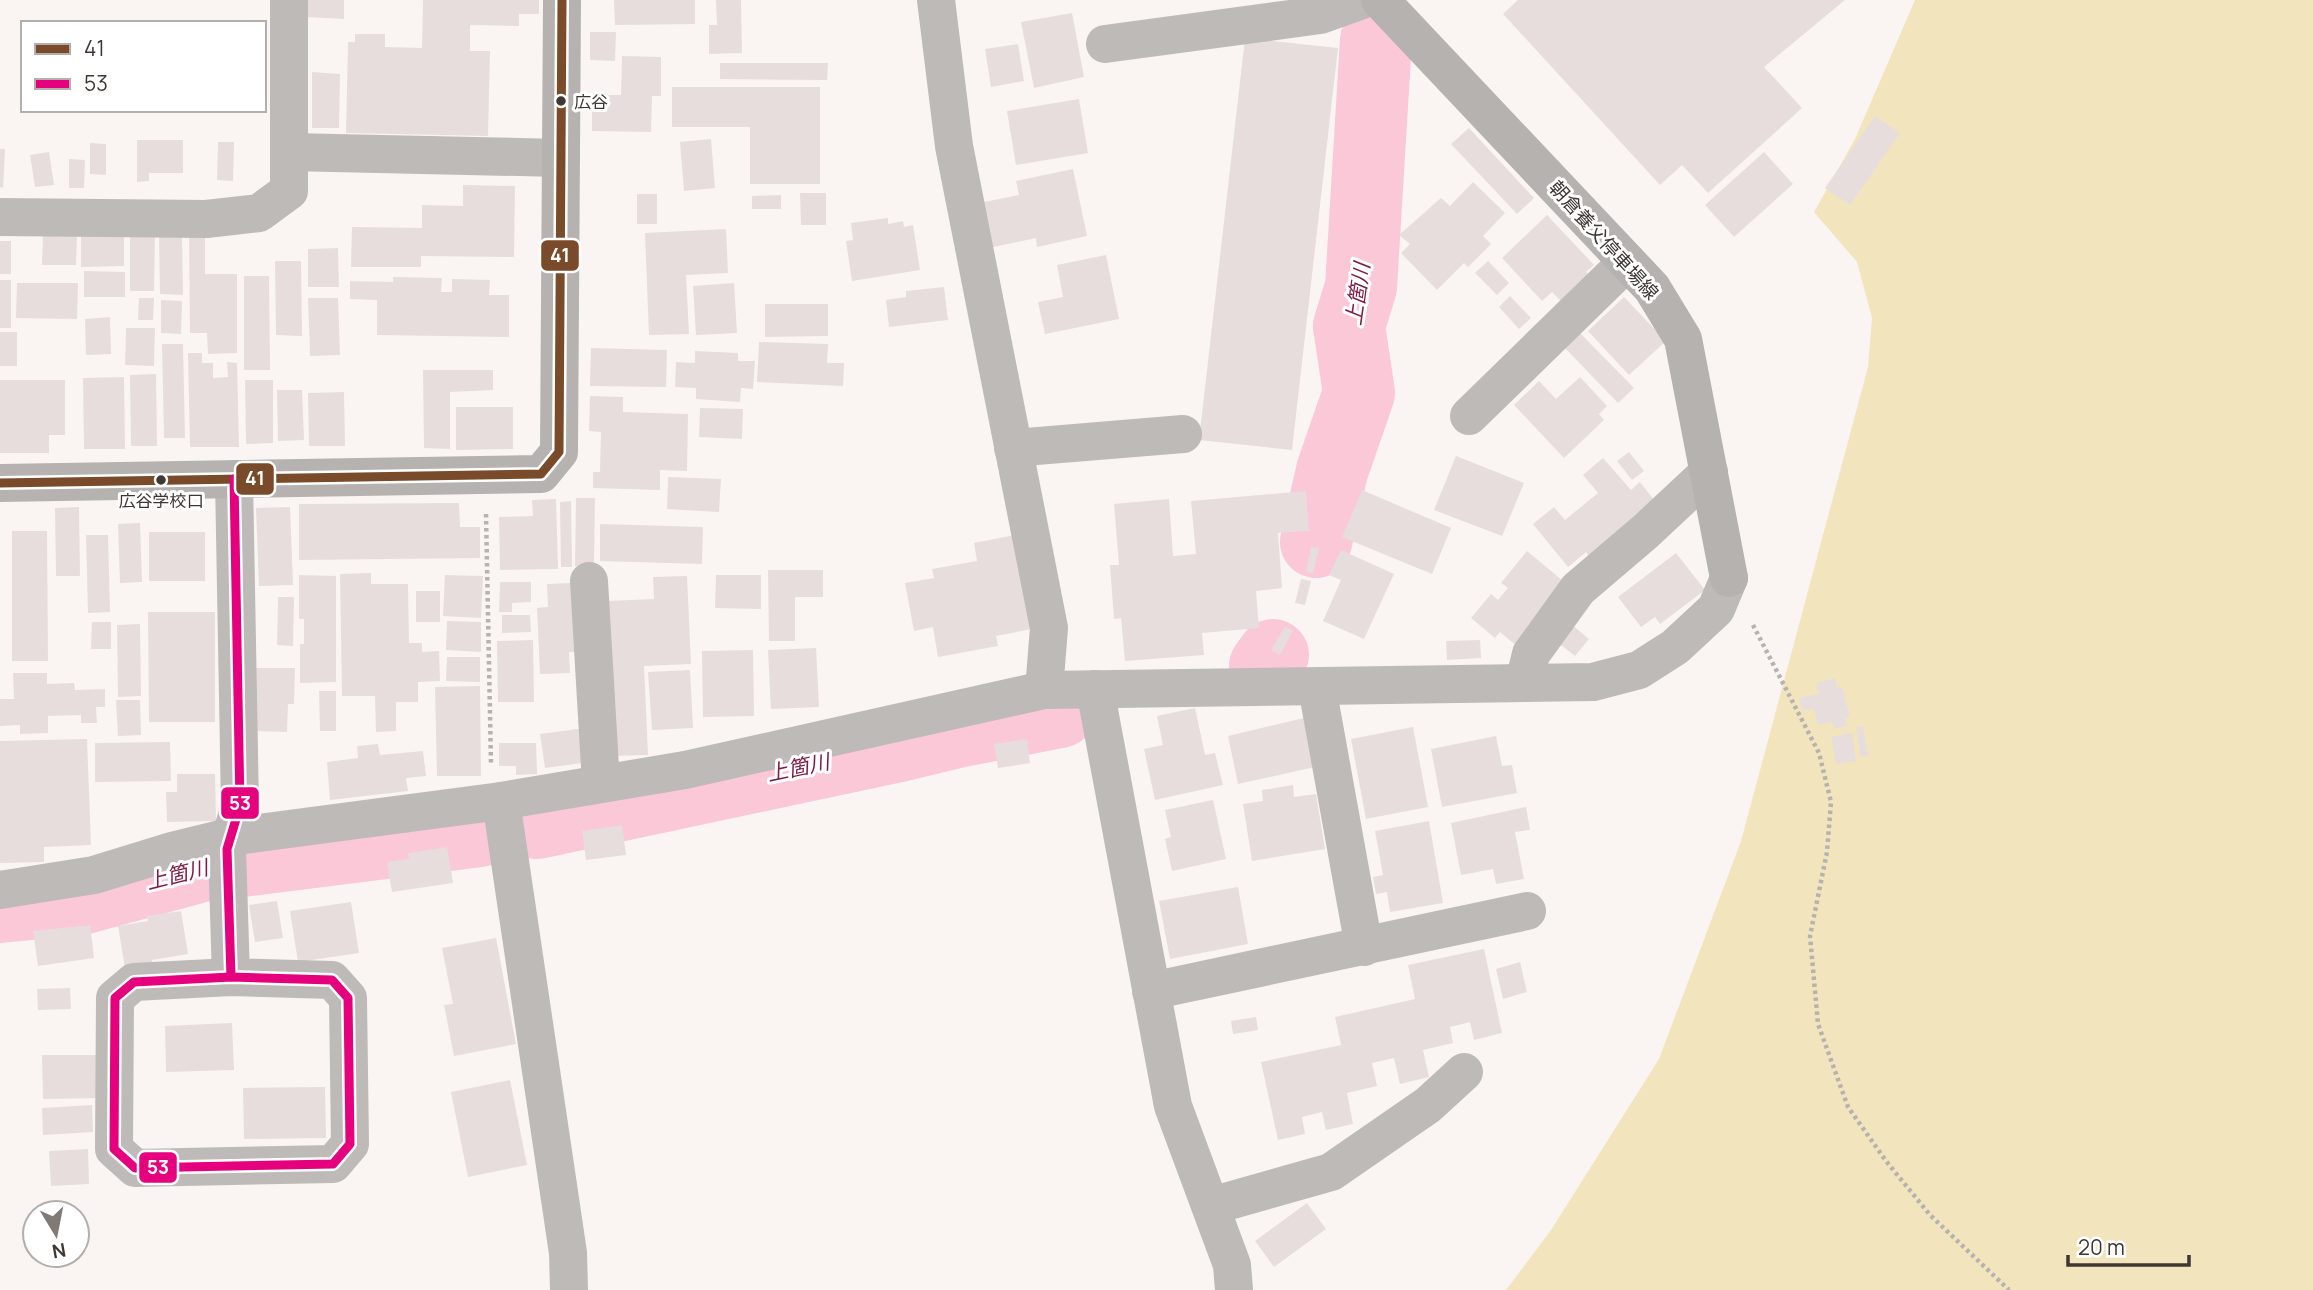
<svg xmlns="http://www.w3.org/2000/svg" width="2313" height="1290" font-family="Manrope,'Noto Sans JP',sans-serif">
  <rect width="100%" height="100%" fill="#faf5f3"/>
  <polygon fill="#f2e5be" points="1915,0 2313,0 2313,1290 1506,1290 1551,1230 1659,1059 1741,841 1868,367 1872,318 1857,262 1814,212 1855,139"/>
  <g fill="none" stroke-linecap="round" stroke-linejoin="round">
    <g stroke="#fac8d7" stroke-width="72">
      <polyline points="1316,542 1332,471 1359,393 1349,326 1361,287 1376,40"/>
      <polyline points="1265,666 1273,655"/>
      <polyline points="537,823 899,746 957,732 1060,712"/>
      <polyline points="0,907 81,899 202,866 480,831"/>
    </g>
  </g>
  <g fill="#e7dddc">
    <polygon points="305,0 344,0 344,19 305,17"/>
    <polygon points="423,0 539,0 539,14 519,14 519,26 470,25 470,51 490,51 488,136 346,133 348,42 355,42 355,34 385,34 385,47 422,48"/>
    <polygon points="614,0 695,0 695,24 615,25"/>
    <polygon points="716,0 741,0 742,53 709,54 709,25 717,25"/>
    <polygon points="1518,0 1845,0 1764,67 1802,108 1708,193 1682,165 1660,185 1503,14"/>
    <polygon points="1072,13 1084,77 1034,88 1021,22"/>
    <polygon points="590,32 616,32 615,61 590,60"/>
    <polygon points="1245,38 1338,48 1292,450 1199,440"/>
    <polygon points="1018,44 1024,81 991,87 985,49"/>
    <polygon points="622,56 661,57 661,96 652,96 651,132 592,131 592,95 621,95"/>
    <polygon points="720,63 828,63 827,80 720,79"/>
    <polygon points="312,72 340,74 339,128 312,128"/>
    <polygon points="672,87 820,87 820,184 750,184 750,127 672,127"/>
    <polygon points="1079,99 1088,153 1016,165 1007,111"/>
    <polygon points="1875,116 1900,133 1850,205 1825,188"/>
    <polygon points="1469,128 1534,198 1517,214 1451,144"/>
    <polygon points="711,139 715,188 684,191 680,142"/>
    <polygon points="137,140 183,140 183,173 149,173 149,181 137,182"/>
    <polygon points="218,142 234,142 233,181 217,180"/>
    <polygon points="90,143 106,144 106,175 90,174"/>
    <polygon points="0,149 5,149 3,188 0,187"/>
    <polygon points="49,152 54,185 35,187 30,155"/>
    <polygon points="1764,152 1793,184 1734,237 1705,205"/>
    <polygon points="69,159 85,160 84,188 69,188"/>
    <polygon points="1073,169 1087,236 1037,247 1036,238 989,248 979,203 1019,195 1016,181"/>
    <polygon points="1473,182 1505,213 1483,236 1491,244 1468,267 1464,263 1437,290 1401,253 1410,244 1399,235 1441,198 1450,206"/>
    <polygon points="463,185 515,186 514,257 421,256 421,267 351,267 352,227 422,228 422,205 463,206"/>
    <polygon points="800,193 826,193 826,225 801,225"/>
    <rect x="637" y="194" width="20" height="30"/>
    <polygon points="781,195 781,209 752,209 752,196"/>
    <polygon points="1547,215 1594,265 1586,272 1591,277 1563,303 1552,292 1542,301 1502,258"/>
    <polygon points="888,218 888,224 903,221 904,227 913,225 920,270 852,281 846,241 853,240 851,223"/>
    <polygon points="726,229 728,273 686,275 689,334 649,335 645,233"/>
    <polygon points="205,230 205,274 237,274 237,353 208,354 207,333 190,333 189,231"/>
    <polygon points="130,231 155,231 154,291 130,291"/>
    <polygon points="77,233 76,265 42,265 43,234"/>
    <polygon points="81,233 124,233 124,266 81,267"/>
    <polygon points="159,234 182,234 183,295 160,294"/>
    <rect x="0" y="241" width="11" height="33"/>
    <polygon points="338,248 339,287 308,287 308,249"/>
    <polygon points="1106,255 1119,319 1045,334 1038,302 1063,297 1057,265"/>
    <polygon points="275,261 301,261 302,336 276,335"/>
    <polygon points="1488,261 1509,283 1497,295 1475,273"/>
    <polygon points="84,271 125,272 125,297 84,297"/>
    <polygon points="244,276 269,276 270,370 244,370"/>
    <polygon points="393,277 442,278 441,292 452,292 452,279 490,280 489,295 509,295 509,337 377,335 377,300 350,299 350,281 393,282"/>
    <rect x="0" y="280" width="11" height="48"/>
    <polygon points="17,283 78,283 77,319 16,318"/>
    <polygon points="734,283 737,333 696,335 693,286"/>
    <polygon points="944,287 948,320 889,327 886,300 906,297 906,291"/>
    <polygon points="1510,296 1531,318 1519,329 1499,307"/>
    <polygon points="1624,297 1666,341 1629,375 1588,331"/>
    <polygon points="139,298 154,298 153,320 138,320"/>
    <polygon points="308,298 338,298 340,355 310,356"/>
    <polygon points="161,300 182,301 181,334 161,333"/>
    <polygon points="765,304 828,304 828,336 765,337"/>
    <polygon points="110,317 111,354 86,355 85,319"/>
    <polygon points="126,328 155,328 154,366 125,365"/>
    <polygon points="1576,329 1634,388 1618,403 1561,344"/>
    <rect x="0" y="332" width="17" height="34"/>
    <polygon points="759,342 828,344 827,363 844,363 843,386 757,382"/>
    <polygon points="162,344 183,344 185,438 164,438"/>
    <polygon points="591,348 667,350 666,387 590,386"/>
    <polygon points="695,351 738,353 738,361 755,361 753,389 741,388 740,402 696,399 696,388 675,387 676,362 695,363"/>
    <polygon points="188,353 202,353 202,363 213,363 213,378 228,377 227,362 237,363 239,447 190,447"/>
    <polygon points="423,370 493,370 493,390 450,392 450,449 424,448"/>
    <polygon points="156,374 157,446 131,446 130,375"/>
    <polygon points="124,377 125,449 84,449 83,378"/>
    <polygon points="1580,377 1607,406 1599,414 1604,420 1564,458 1514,405 1539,381 1556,399"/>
    <polygon points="0,380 65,380 65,435 49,435 49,453 0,453"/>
    <polygon points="245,380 273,380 273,443 246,444"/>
    <polygon points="277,390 302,390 304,440 278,441"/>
    <polygon points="344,392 345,446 309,446 308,393"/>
    <polygon points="590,396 623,397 623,412 688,414 687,471 660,470 660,490 593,488 593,472 600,472 601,432 589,431"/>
    <polygon points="456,407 513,407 513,449 456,450"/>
    <polygon points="700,408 743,409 742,439 699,437"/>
    <polygon points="1629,452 1644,471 1632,480 1617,461"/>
    <polygon points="1456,456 1524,483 1502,536 1434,510"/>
    <polygon points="1603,458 1631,490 1640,482 1654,500 1592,560 1586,552 1568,567 1533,524 1554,507 1565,520 1598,493 1583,475"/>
    <polygon points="668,477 721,479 719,512 667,509"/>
    <polygon points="1362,490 1451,528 1432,574 1342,537"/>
    <polygon points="1306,491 1309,531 1278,533 1282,588 1256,591 1259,628 1202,633 1204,655 1125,661 1121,618 1114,619 1110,565 1119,565 1114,504 1169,499 1173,556 1196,554 1191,501"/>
    <polygon points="576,498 595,498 594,566 575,566"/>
    <polygon points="556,499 558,569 500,570 499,517 533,516 532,500"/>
    <polygon points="571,501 572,567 561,567 560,502"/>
    <polygon points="459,503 460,527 480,527 480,558 299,560 299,504"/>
    <polygon points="79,507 80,576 56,576 55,508"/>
    <polygon points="290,507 293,585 259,586 256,508"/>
    <polygon points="140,523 142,582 120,583 118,524"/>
    <polygon points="600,524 703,527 702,564 600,561"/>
    <polygon points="12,531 47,531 48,661 12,661"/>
    <rect x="149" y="532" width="56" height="49"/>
    <polygon points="86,535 108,535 110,612 88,613"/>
    <polygon points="1015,535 1032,629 996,636 998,646 938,657 933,627 914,631 905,583 934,578 932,569 977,561 974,543"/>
    <polygon points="1311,547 1319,548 1313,574 1306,572"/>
    <polygon points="1341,550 1394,574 1364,639 1323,621 1341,580 1329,575"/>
    <polygon points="1527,551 1568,585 1518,647 1500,632 1495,638 1471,618 1491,594 1498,600 1508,588 1501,583"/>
    <polygon points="1676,553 1705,590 1660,624 1655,617 1641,627 1618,597"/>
    <polygon points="768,570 823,570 823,597 795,597 795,641 769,641"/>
    <polygon points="371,573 371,584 408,584 409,643 422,643 422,652 439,651 440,681 418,682 418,702 396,702 396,731 376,732 375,696 342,696 340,574"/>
    <polygon points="299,575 336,576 336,682 300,683 300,644 304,644 304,619 299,619"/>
    <polygon points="445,575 483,576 481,618 443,616"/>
    <polygon points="716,575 761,575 761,609 715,608"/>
    <polygon points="687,576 691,664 644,666 648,755 610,756 607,601 654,599 653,577"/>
    <polygon points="1301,579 1311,581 1305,605 1295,603"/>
    <polygon points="500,582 531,582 531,602 512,603 512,612 499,612"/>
    <polygon points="572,583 580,652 569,652 570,673 540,674 537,608 548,607 547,584"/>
    <rect x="416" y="591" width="24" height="31"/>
    <polygon points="278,597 294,597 293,646 277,645"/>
    <polygon points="148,612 215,612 215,722 149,722"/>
    <polygon points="502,615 530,615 531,632 502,633"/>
    <polygon points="447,621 481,622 481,652 446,650"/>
    <polygon points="92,622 111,622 111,649 91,649"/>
    <polygon points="140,624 141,696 118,697 117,625"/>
    <polygon points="1571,624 1589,639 1575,656 1557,642"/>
    <polygon points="1285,626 1293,631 1280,655 1271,650"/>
    <polygon points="533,640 534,702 498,702 497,641"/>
    <polygon points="1480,640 1481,658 1447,660 1446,641"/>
    <polygon points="816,648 819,707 771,709 768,650"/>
    <polygon points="753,650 754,716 703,717 702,651"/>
    <polygon points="447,657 480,657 480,682 446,681"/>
    <polygon points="255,668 295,668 294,704 288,704 287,732 254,731"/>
    <polygon points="690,670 693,728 652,730 648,672"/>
    <polygon points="13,673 47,673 47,684 74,683 75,690 105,689 105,707 96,707 97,723 81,723 81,715 48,716 48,733 20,734 20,725 0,726 0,699 14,699"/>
    <polygon points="1835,678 1837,687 1842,687 1850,717 1845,718 1847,726 1834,729 1832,722 1818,725 1814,709 1802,711 1799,698 1819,694 1816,683"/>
    <polygon points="480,686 481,776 437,776 435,687"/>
    <polygon points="319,691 336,691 336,731 320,731"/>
    <polygon points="116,700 140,700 141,735 118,736"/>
    <polygon points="1195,708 1205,755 1215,753 1223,785 1155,800 1144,749 1163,745 1157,716"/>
    <polygon points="1304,718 1315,767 1238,784 1228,736"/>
    <polygon points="1863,726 1868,756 1861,757 1856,728"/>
    <polygon points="1413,727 1428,807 1366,819 1351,739"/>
    <polygon points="585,728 590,762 545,768 540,734"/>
    <polygon points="1852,733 1856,761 1836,764 1831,737"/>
    <polygon points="1496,736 1502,766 1512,765 1517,793 1442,807 1431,749"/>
    <polygon points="87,739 91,845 44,847 44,862 0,863 0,741"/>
    <polygon points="1027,739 1030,763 998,768 994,744"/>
    <polygon points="170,742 171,781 95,782 95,743"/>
    <polygon points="499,743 536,743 537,774 516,775 516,766 499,766"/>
    <polygon points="378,744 380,755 423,751 426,776 406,778 408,791 330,800 327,762 358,758 357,746"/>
    <polygon points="177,774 215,774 216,821 167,822 166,792 177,792"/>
    <polygon points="1293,785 1294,797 1316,794 1325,849 1252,861 1243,804 1263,801 1262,790"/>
    <polygon points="1213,800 1226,859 1172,871 1165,839 1171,837 1165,810"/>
    <polygon points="1526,807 1530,830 1515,832 1524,879 1496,884 1493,869 1461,875 1451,823"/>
    <polygon points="1429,821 1443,903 1390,912 1387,892 1376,894 1373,877 1383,875 1375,831"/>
    <polygon points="622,825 626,855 586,860 582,831"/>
    <polygon points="447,847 453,883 392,892 387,862 409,859 408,853"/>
    <polygon points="1238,887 1248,944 1170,959 1159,901"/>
    <polygon points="277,901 283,938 255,942 249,905"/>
    <polygon points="351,902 359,953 298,962 290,911"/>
    <polygon points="181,911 188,954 152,960 153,964 125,968 118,926 148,921 147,916"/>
    <polygon points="90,925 94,958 38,966 33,931"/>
    <polygon points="496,938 516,1044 454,1056 444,1005 453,1004 442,948"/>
    <polygon points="1484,949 1502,1033 1474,1040 1470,1022 1450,1027 1453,1043 1423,1050 1429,1077 1400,1084 1394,1058 1372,1063 1377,1086 1347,1093 1353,1124 1326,1130 1322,1112 1302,1117 1305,1134 1278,1140 1261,1062 1341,1045 1335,1017 1415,999 1408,965"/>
    <polygon points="1520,962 1527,992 1503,999 1496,969"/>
    <polygon points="70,988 71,1009 38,1010 37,989"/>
    <polygon points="1256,1017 1258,1030 1233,1034 1231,1021"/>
    <polygon points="232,1023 234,1070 166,1072 165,1026"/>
    <polygon points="42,1055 100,1055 101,1098 43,1099"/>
    <polygon points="510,1080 527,1165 468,1177 451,1092"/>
    <polygon points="325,1087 326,1138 244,1139 243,1088"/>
    <polygon points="92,1105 93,1132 43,1135 42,1108"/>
    <polygon points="88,1149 89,1184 51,1186 49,1151"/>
    <polygon points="1307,1203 1326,1229 1274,1267 1255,1241"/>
  </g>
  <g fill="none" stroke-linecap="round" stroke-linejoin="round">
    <g stroke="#b5b2b0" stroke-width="4.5" stroke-dasharray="3.5 3.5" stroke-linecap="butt">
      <polyline points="486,514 491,764"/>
      <polyline points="1753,625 1819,753 1831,802 1827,852 1810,936 1818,1024 1848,1107 1886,1161 1930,1215 2009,1290"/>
    </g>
    <g stroke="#bdbab7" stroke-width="38">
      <polyline points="936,0 954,146 1049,628 1044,690"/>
      <polyline points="1105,44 1320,15 1362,0"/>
      <polyline points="289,152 561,158"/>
      <polyline points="0,217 206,219 259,213 289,191 289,0"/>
      <polyline points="1469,416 1627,262"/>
      <polyline points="1013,448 1183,434"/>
      <polyline points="589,581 601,784"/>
      <polyline points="1524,683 1531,654 1578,589 1646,531 1709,472"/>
      <polyline points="1317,687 1364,947"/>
      <polyline points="1095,689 1173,1106 1232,1265 1234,1290"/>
      <polyline points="501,801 568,1253 569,1290"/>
      <polyline points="0,890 94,875 172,851 229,837 501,801 685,770 1044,690 1593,682 1639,670 1675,647 1716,609 1729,578"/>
      <polyline points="231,977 134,982 115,998 114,1149 135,1168 333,1164 350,1144 348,998 332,980 231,977 227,849 240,806 234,479"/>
      <polyline points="1151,991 1527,911"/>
      <polyline points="1211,1206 1331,1172 1428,1105 1464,1072"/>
    </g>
    <g stroke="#b5b2b0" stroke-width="38">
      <polyline points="1380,0 1652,288 1683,339 1729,578"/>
      <polyline points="0,483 541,474 559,452 562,0"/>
    </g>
    <g stroke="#fff" stroke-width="14">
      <polyline id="bus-1" points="0,483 541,474 559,452 562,0"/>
    </g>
    <g stroke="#fff" stroke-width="14">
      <polyline id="bus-2" points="231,977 134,982 115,998 114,1149 135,1168 333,1164 350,1144 348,998 332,980 231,977 227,849 240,806 234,479"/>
    </g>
    <use href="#bus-1" stroke="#7a4b2a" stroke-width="9"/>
    <use href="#bus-2" stroke="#e5007d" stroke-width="9"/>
  </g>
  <g fill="#3f3733" stroke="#fff" stroke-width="2.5">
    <circle cx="561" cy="101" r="6"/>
    <circle cx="161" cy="480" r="6"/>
  </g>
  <g text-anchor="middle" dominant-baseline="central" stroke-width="6" stroke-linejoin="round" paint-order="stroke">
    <g font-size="17" fill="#3f3733" stroke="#fff" text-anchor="start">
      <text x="574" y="101">広谷</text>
      <text x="161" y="500" text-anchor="middle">広谷学校口</text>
    </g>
    <g font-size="19" fill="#3f3733" stroke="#fff">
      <text transform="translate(1604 240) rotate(48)">朝倉養父停車場線</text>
    </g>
    <g font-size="21" font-style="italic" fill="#7d1c47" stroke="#fff">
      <text transform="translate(1357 294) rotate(-82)">上箇川</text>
      <text transform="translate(798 767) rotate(-12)">上箇川</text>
      <text transform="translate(177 874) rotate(-14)">上箇川</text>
    </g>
  </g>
  <g stroke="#fff" stroke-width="2.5">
    <rect x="540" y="239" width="40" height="33" rx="7" fill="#7a4b2a"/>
    <rect x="235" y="462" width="40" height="34" rx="7" fill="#7a4b2a"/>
    <rect x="220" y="786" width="40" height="34" rx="7" fill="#e5007d"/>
    <rect x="138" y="1151" width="40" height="33" rx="7" fill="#e5007d"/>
  </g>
  <g font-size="19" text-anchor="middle" font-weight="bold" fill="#fff">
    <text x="560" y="262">41</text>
    <text x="255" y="485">41</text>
    <text x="240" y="810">53</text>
    <text x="158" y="1174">53</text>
  </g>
  <rect x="21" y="21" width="245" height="91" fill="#ffffff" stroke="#b2afad" stroke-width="2"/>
  <rect x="35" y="44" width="35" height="10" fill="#7a4b2a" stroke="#b2afad" stroke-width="2"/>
  <text x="84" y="56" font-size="21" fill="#3f3733">41</text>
  <rect x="35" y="79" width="35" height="10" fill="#e5007d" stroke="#b2afad" stroke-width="2"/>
  <text x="84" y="91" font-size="21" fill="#3f3733">53</text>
  <g transform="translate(56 1234) rotate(170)"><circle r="33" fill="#ffffff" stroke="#b2afad" stroke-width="2"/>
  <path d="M0-5L12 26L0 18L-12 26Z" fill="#807a76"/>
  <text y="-10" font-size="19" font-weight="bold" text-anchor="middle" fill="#3f3733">N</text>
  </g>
  <path d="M2068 1255v10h121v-10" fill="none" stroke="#3f3733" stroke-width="3.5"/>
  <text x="2078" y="1255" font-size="21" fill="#3f3733" stroke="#ffffff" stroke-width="5" paint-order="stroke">20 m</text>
</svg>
